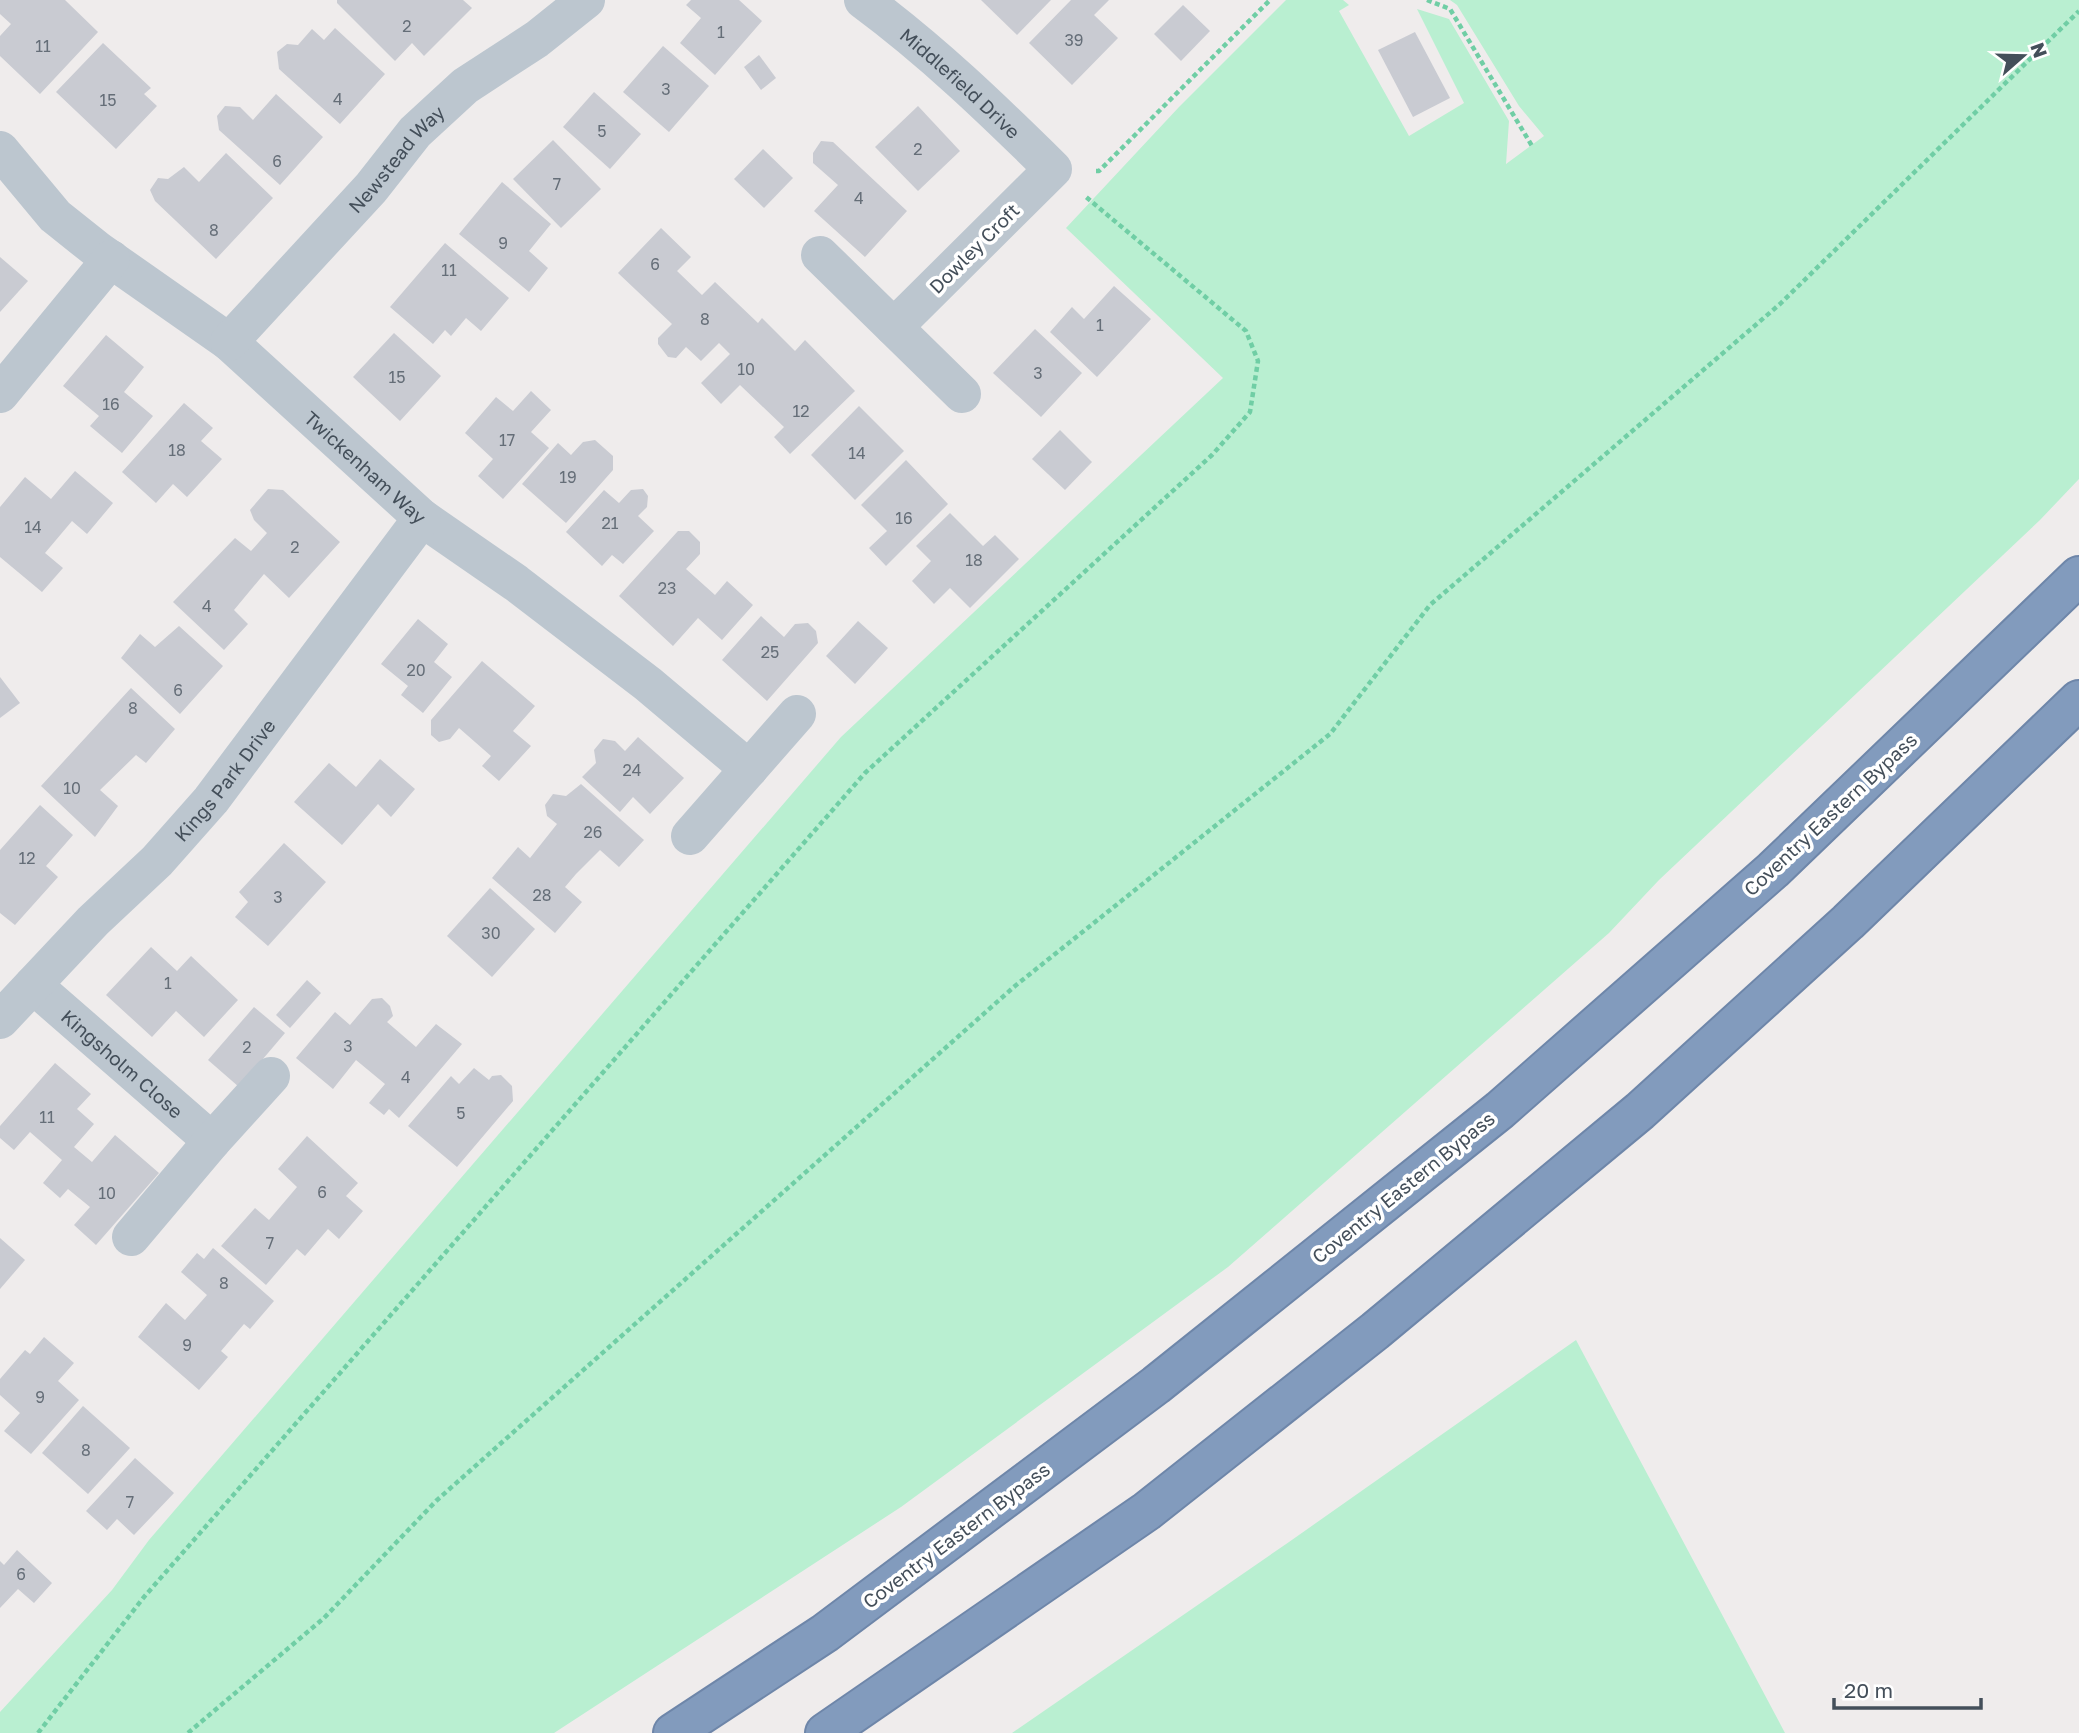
<svg xmlns="http://www.w3.org/2000/svg" width="2079" height="1733" font-family="'Golos Text',sans-serif">
  <rect width="100%" height="100%" fill="#efecec"/>
  <g fill="#b9efd1">
    <polygon points="1286,0 1343,0 1349,5 1339,11 1409,136 1464,103 1417,9 1449,19 1509,121 1506,164 1544,136 1519,106 1457,5 1450,0 2079,0 2079,479 2040,520 1659,880 1609,933 1228,1267 901,1507 554,1733 0,1733 0,1712 112,1590 149,1540 841,737 1223,378 1066,228 1179,107"/>
    <polygon points="1576,1340 1785,1733 1012,1733 1289,1542"/>
  </g>
  <g fill="#c9cbd2">
    <polygon points="0,0 65,0 98,32 40,94 0,56 0,36 11,24 0,14"/>
    <polygon points="337,0 463,0 472,8 424,56 412,43 395,61 337,3"/>
    <polygon points="691,0 739,0 762,21 715,75 680,43 701,18 686,5"/>
    <polygon points="981,0 1051,0 1017,35"/>
    <polygon points="1071,0 1109,0 1094,15 1118,38 1072,85 1029,43"/>
    <polygon points="1183,5 1210,31 1181,61 1154,34"/>
    <polygon points="335,28 385,74 340,124 279,69 277,52 287,44 298,45 312,29 324,40"/>
    <polygon points="1415,32 1450,98 1413,117 1378,50"/>
    <polygon points="103,43 151,88 144,94 157,106 116,149 56,92"/>
    <polygon points="663,46 709,86 669,132 623,92"/>
    <polygon points="759,55 776,78 761,90 744,67"/>
    <polygon points="594,92 641,134 610,169 563,127"/>
    <polygon points="276,94 323,137 280,185 219,130 217,116 225,106 240,107 253,120"/>
    <polygon points="918,106 960,151 918,191 875,147"/>
    <polygon points="553,140 601,189 561,228 513,179"/>
    <polygon points="821,141 833,142 907,211 865,257 814,211 838,185 813,163 813,153"/>
    <polygon points="763,149 793,178 764,208 734,179"/>
    <polygon points="226,153 273,198 216,259 155,201 150,190 158,178 168,179 184,167 199,182"/>
    <polygon points="502,182 551,224 529,251 548,268 529,292 459,234"/>
    <polygon points="661,228 691,257 677,271 702,295 715,282 758,323 762,318 795,351 805,340 855,391 790,454 774,437 784,427 740,385 721,404 701,383 730,354 719,343 701,361 686,347 676,358 668,357 658,344 658,338 672,324 618,273"/>
    <polygon points="445,243 509,298 481,331 466,318 451,336 445,330 433,344 390,307"/>
    <polygon points="0,257 28,281 0,312"/>
    <polygon points="1114,286 1151,319 1097,377 1050,332 1072,307 1084,319"/>
    <polygon points="1035,329 1082,373 1041,417 993,373"/>
    <polygon points="394,333 441,376 400,421 353,377"/>
    <polygon points="106,335 144,367 124,392 153,416 122,453 90,426 99,416 63,386"/>
    <polygon points="531,391 551,410 531,432 549,448 503,499 478,476 493,459 465,433 496,397 513,411"/>
    <polygon points="184,403 213,428 201,441 222,459 187,497 173,484 156,503 122,472"/>
    <polygon points="859,406 904,451 855,500 811,455"/>
    <polygon points="1060,430 1092,462 1065,490 1032,459"/>
    <polygon points="595,440 613,456 613,470 566,523 522,484 558,443 571,455 583,442"/>
    <polygon points="906,460 948,504 886,566 869,548 887,531 861,505"/>
    <polygon points="75,471 113,503 87,534 72,521 45,553 63,568 42,592 0,557 0,507 25,477 51,499"/>
    <polygon points="268,489 283,490 340,542 289,598 264,574 234,610 248,624 224,650 173,602 235,538 251,551 267,533 254,520 250,510"/>
    <polygon points="643,489 648,496 647,507 638,516 654,531 623,564 612,555 602,566 566,532 604,490 619,503 631,490"/>
    <polygon points="950,513 983,546 995,535 1019,559 970,608 950,588 934,604 912,581 931,561 916,546"/>
    <polygon points="678,531 689,531 700,542 700,554 686,569 715,595 727,581 753,605 722,640 698,618 673,646 619,596"/>
    <polygon points="761,616 784,637 795,624 808,623 816,631 818,643 767,701 722,660"/>
    <polygon points="418,619 448,644 434,662 452,677 423,713 401,695 408,686 381,664"/>
    <polygon points="858,621 888,648 855,684 826,656"/>
    <polygon points="179,626 223,666 180,714 121,658 140,634 155,647"/>
    <polygon points="482,661 535,706 513,731 531,746 499,781 482,766 491,756 459,728 450,739 439,742 431,735 431,720"/>
    <polygon points="0,677 20,703 0,718"/>
    <polygon points="131,688 175,729 146,763 136,755 100,790 118,806 95,837 41,786"/>
    <polygon points="638,737 684,778 650,814 633,797 620,812 582,777 596,763 594,750 603,739 615,741 625,751"/>
    <polygon points="380,759 415,789 391,817 378,804 342,845 294,802 329,763 356,787"/>
    <polygon points="581,784 644,840 619,867 600,850 576,874 565,887 582,902 555,933 492,878 518,847 530,858 557,824 547,816 545,805 553,794 566,796"/>
    <polygon points="40,805 73,835 46,866 58,877 15,925 0,913 0,850"/>
    <polygon points="284,843 326,882 268,946 235,917 248,902 239,892"/>
    <polygon points="490,888 535,929 492,977 447,936"/>
    <polygon points="151,947 177,971 191,956 238,1000 204,1037 176,1011 152,1037 106,995"/>
    <polygon points="307,980 321,993 290,1028 276,1015"/>
    <polygon points="382,998 390,1006 393,1016 387,1022 416,1047 436,1024 462,1044 399,1118 389,1109 384,1115 369,1103 385,1084 356,1060 333,1089 296,1058 335,1012 350,1025 372,999"/>
    <polygon points="254,1007 285,1033 239,1087 208,1060"/>
    <polygon points="55,1063 91,1094 77,1109 94,1124 74,1147 92,1162 115,1135 159,1173 96,1245 74,1225 90,1207 68,1189 60,1198 43,1183 62,1160 30,1132 14,1150 0,1138 0,1126"/>
    <polygon points="474,1068 489,1080 492,1076 501,1075 512,1086 513,1101 457,1167 408,1126 451,1076 459,1084"/>
    <polygon points="307,1136 358,1183 346,1196 363,1211 339,1239 328,1229 305,1256 297,1249 266,1285 221,1246 255,1208 269,1220 297,1187 278,1169"/>
    <polygon points="0,1238 25,1260 0,1289"/>
    <polygon points="213,1248 274,1301 250,1329 244,1324 221,1351 228,1357 199,1390 138,1337 166,1303 185,1320 207,1295 181,1272 197,1253 204,1259"/>
    <polygon points="44,1337 74,1363 58,1381 79,1400 31,1454 4,1431 20,1413 0,1395 0,1379 25,1350 30,1354"/>
    <polygon points="83,1406 130,1448 88,1494 42,1453"/>
    <polygon points="135,1458 174,1493 134,1535 117,1519 107,1530 86,1511"/>
    <polygon points="17,1550 52,1583 34,1603 18,1589 0,1608 0,1561 4,1565"/>
  </g>
  <g fill="none" stroke-linecap="round" stroke-linejoin="round">
    <g stroke="#6e86a9" stroke-width="42">
      <g id="highway">
        <polyline points="673,1733 825,1633 1156,1385 1500,1110 1773,870 2079,576"/>
        <polyline points="825,1733 1147,1511 1375,1331 1640,1111 1848,922 2079,700"/>
      </g>
    </g>
    <g stroke="#70cea5" stroke-width="4.5" stroke-dasharray="5 3.5" stroke-linecap="butt">
      <polyline points="1427,0 1450,9 1532,146"/>
      <polyline points="1096,171 1099,171 1270,0"/>
      <polyline points="38,1733 144,1597 865,773 1212,455 1250,412 1258,361 1246,331 1086,197"/>
      <polyline points="188,1733 324,1618 436,1501 1015,986 1330,734 1430,605 1780,304 2079,11"/>
    </g>
    <g stroke="#bcc6cf" stroke-width="38">
      <path id="s1" d="M863,0c69,51 129,109 190,169l-159,158"/>
      <path id="s2" d="M0,150l55,66 44,35 130,91 193,176 94,65 132,101 101,85"/>
      <polyline points="820,255 962,394"/>
      <path id="s3" d="M229,342l142,-154 44,-56 50,-46 72,-47 49,-39"/>
      <polyline points="0,394 111,259"/>
      <polyline points="690,836 797,714"/>
      <path id="s4" d="M33,985l179,156"/>
      <path id="s5" d="M0,1020l93,-99 64,-60 54,-61 211,-282"/>
      <polyline points="131,1237 212,1141 271,1076"/>
    </g>
    <use href="#highway" stroke="#829bbd" stroke-width="38"/>
  </g>
  <g text-anchor="middle" dominant-baseline="central" stroke-width="7" stroke-linejoin="round" paint-order="stroke">
    <g font-size="16" fill="#656e78">
      <text x="407" y="26">2</text>
      <text x="721" y="32">1</text>
      <text x="1074" y="40">39</text>
      <text x="43" y="46">11</text>
      <text x="666" y="89">3</text>
      <text x="338" y="99">4</text>
      <text x="108" y="100">15</text>
      <text x="602" y="131">5</text>
      <text x="918" y="149">2</text>
      <text x="277" y="161">6</text>
      <text x="557" y="184">7</text>
      <text x="859" y="198">4</text>
      <text x="214" y="230">8</text>
      <text x="503" y="243">9</text>
      <text x="655" y="264">6</text>
      <text x="449" y="270">11</text>
      <text x="705" y="319">8</text>
      <text x="1100" y="325">1</text>
      <text x="746" y="369">10</text>
      <text x="1038" y="373">3</text>
      <text x="397" y="377">15</text>
      <text x="111" y="404">16</text>
      <text x="801" y="411">12</text>
      <text x="507" y="440">17</text>
      <text x="177" y="450">18</text>
      <text x="857" y="453">14</text>
      <text x="568" y="477">19</text>
      <text x="904" y="518">16</text>
      <text x="610" y="523">21</text>
      <text x="33" y="527">14</text>
      <text x="295" y="547">2</text>
      <text x="974" y="560">18</text>
      <text x="667" y="588">23</text>
      <text x="207" y="606">4</text>
      <text x="770" y="652">25</text>
      <text x="416" y="670">20</text>
      <text x="178" y="690">6</text>
      <text x="133" y="708">8</text>
      <text x="632" y="770">24</text>
      <text x="72" y="788">10</text>
      <text x="593" y="832">26</text>
      <text x="27" y="858">12</text>
      <text x="542" y="895">28</text>
      <text x="278" y="897">3</text>
      <text x="491" y="933">30</text>
      <text x="168" y="983">1</text>
      <text x="348" y="1046">3</text>
      <text x="247" y="1047">2</text>
      <text x="406" y="1077">4</text>
      <text x="461" y="1113">5</text>
      <text x="47" y="1117">11</text>
      <text x="322" y="1192">6</text>
      <text x="107" y="1193">10</text>
      <text x="270" y="1243">7</text>
      <text x="224" y="1283">8</text>
      <text x="187" y="1345">9</text>
      <text x="40" y="1397">9</text>
      <text x="86" y="1450">8</text>
      <text x="130" y="1502">7</text>
      <text x="21" y="1574">6</text>
    </g>
    <g font-size="19" fill="#444f5a" stroke="#fff">
      <text stroke="none"><textPath href="#s1" startOffset="128">Middlefield Drive</textPath></text>
      <text stroke="none"><textPath href="#s3" startOffset="248">Newstead Way</textPath></text>
      <text transform="translate(974 248) rotate(-45)">Dowley Croft</text>
      <text stroke="none"><textPath href="#s2" startOffset="486">Twickenham Way</textPath></text>
      <text stroke="none"><textPath href="#s5" startOffset="329">Kings Park Drive</textPath></text>
      <text transform="translate(1830 814) rotate(-43)">Coventry Eastern Bypass</text>
      <text stroke="none"><textPath href="#s4" startOffset="119">Kingsholm Close</textPath></text>
      <text transform="translate(1403 1187) rotate(-39)">Coventry Eastern Bypass</text>
      <text transform="translate(956 1535) rotate(-37)">Coventry Eastern Bypass</text>
    </g>
  </g>
  <g transform="translate(2023 56) rotate(70)" stroke="#ffffff" stroke-width="5" paint-order="stroke">
  <path d="M0-5L12 26L0 18L-12 26Z" fill="#444f5a"/>
  <text y="-10" font-size="19" font-weight="bold" text-anchor="middle" fill="#444f5a">N</text>
  </g>
  <path d="M1834 1698v10h147v-10" fill="none" stroke="#444f5a" stroke-width="3.5"/>
  <text x="1844" y="1698" font-size="21" fill="#444f5a" stroke="#ffffff" stroke-width="5" paint-order="stroke">20 m</text>
</svg>
